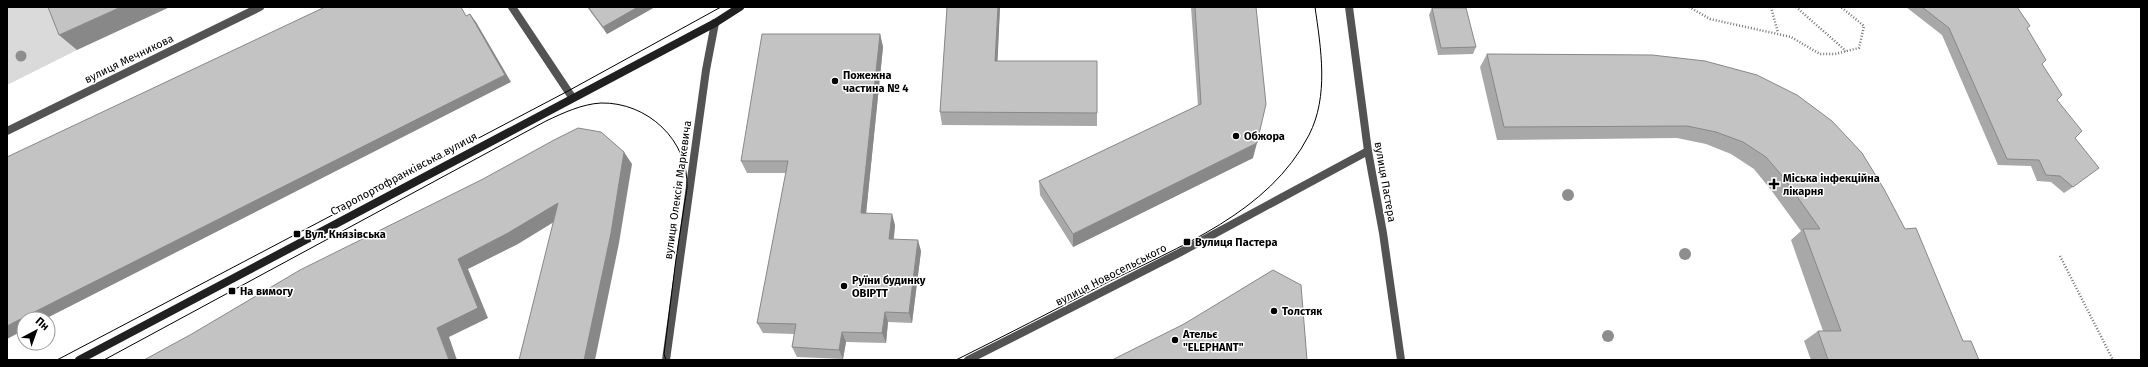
<svg xmlns="http://www.w3.org/2000/svg" width="2148" height="367" font-family="'Fira Sans',sans-serif">
  <rect width="100%" height="100%" fill="#fff"/>
  <polygon fill="#dadada" points="7,7 60,7 77,50 7,85"/>
  <g fill="none" stroke-linecap="round" stroke-linejoin="round">
    <g stroke="#757575" stroke-width="2.5" stroke-dasharray="1 2" stroke-linecap="butt">
      <polyline points="1689,7 1710,19 1791,37 1820,54 1835,54 1859,48 1864,26 1841,7"/>
      <polyline points="1771,7 1778,33"/>
      <polyline points="1796,7 1846,51"/>
      <polyline points="2060,256 2113,360"/>
    </g>
    <polyline stroke="#535353" stroke-width="8" points="512,7 572,97"/>
    <g stroke="#535353" stroke-width="8">
      <polyline points="7,131 260,7"/>
      <polyline points="666,360 706,70 715,23"/>
      <polyline points="968,360 1179,253 1368,151"/>
    </g>
    <polyline stroke="#535353" stroke-width="8" points="1349,7 1368,151 1383,233 1401,360"/>
    <polyline stroke="#202020" stroke-width="8" points="79,360 715,23 740,7"/>
    <g stroke="#000" stroke-width="1">
      <polyline points="57,360 568,91 721,7"/>
      <path d="M104,360l442,-239c17,-8 36,-17 55,-18 46,-1 88,37 86,85l-11,71 -12,95 2,6"/>
      <path d="M956,360c50,-25 99,-50 148,-76 74,-37 165,-71 205,-149 20,-39 12,-86 6,-128"/>
    </g>
  </g>
  <g fill="#8e8e8e">
    <circle cx="21" cy="56" r="5.5"/>
    <circle cx="1568" cy="195" r="6"/>
    <circle cx="1685" cy="254" r="6"/>
    <circle cx="1608" cy="336" r="6"/>
  </g>
  <g fill="#a8a8a8">
    <polygon points="587,7 655,7 607,34"/>
    <polygon points="947,7 1000,7 997,61 1097,113 1097,126 942,125 940,112"/>
    <polygon points="1191,7 1256,7 1253,158 1073,247 1040,195 1039,181 1198,106"/>
    <polygon points="1906,7 2017,7 2027,28 2057,100 2075,138 2073,187 2064,193 2051,182 2037,181 2031,166 1998,165 1942,35"/>
    <polygon points="1432,8 1476,47 1473,54 1438,55 1429,15"/>
    <polygon points="880,34 883,47 866,213 895,225 894,239 921,251 912,323 888,322 886,343 846,342 843,359 797,357 792,347 794,334 763,333 757,323 786,173 747,173 741,161"/>
    <polygon points="1487,54 1652,55 1905,229 1963,341 1979,360 1811,360 1804,341 1818,331 1823,331 1791,240 1801,231 1771,190 1754,169 1731,154 1706,144 1677,138 1497,140 1480,67"/>
  </g>
  <g fill="#888">
    <polygon points="121,7 170,7 77,50 59,35"/>
    <polygon points="638,7 655,7 607,34 603,27"/>
    <polygon points="998,7 1000,7 997,74 995,61"/>
    <polygon points="470,14 476,22 511,82 45,319 24,319 24,330 7,339 7,326"/>
    <polygon points="880,34 883,47 865,224 861,213"/>
    <polygon points="1257,143 1253,158 1073,247 1073,234"/>
    <polygon points="624,152 632,164 619,243 595,360 584,360"/>
    <polygon points="558,203 567,214 518,244 468,269 488,318 449,337 457,360 449,360 437,328 458,259"/>
    <polygon points="892,214 895,225 892,250 889,239"/>
    <polygon points="918,240 921,251 912,323 909,313"/>
    <polygon points="885,312 888,322 886,343 882,333"/>
    <polygon points="842,332 846,342 843,359 839,350"/>
  </g>
  <g fill="#c3c3c3" stroke="#888">
    <polygon points="48,7 121,7 59,35"/>
    <polygon points="325,7 461,7 466,16 470,14 505,75 58,300 7,326 7,157"/>
    <polygon points="588,7 638,7 603,27"/>
    <polygon points="947,7 998,7 995,61 1097,61 1097,113 940,112"/>
    <polygon points="1195,7 1256,7 1266,104 1257,143 1073,234 1039,181 1201,104"/>
    <polygon points="1922,7 2017,7 2030,26 2027,28 2046,60 2042,64 2062,95 2057,100 2082,131 2075,138 2099,168 2073,187 2060,176 2046,175 2039,160 2007,159 1949,28"/>
    <polygon points="1432,8 1466,8 1476,47 1441,48"/>
    <polygon points="762,34 880,34 861,213 892,214 889,239 918,240 909,313 885,312 882,333 842,332 839,350 792,347 796,324 757,323 788,161 741,161"/>
    <polygon points="1487,54 1652,55 1705,61 1757,75 1797,95 1832,121 1862,153 1884,189 1905,229 1916,228 1963,341 1971,341 1979,360 1828,360 1818,331 1841,331 1803,229 1820,229 1784,178 1766,157 1743,142 1716,132 1687,126 1504,127"/>
    <polygon points="578,128 601,132 624,152 611,233 584,360 519,360 558,203 508,233 458,259 478,308 437,328 449,360 144,360 190,335 300,270 483,179 554,140"/>
    <polygon points="1273,270 1301,285 1307,360 1112,360 1184,324"/>
  </g>
  <g fill="#000" stroke="#fff" stroke-width="1.5">
    <circle cx="835" cy="81" r="4"/>
    <circle cx="1236" cy="136" r="4"/>
    <path d="M1772 178h4v4h4v4h-4v4h-4v-4h-4v-4h4z"/>
    <rect x="293" y="230" width="8" height="8" rx="2"/>
    <rect x="1183" y="238" width="8" height="8" rx="2"/>
    <circle cx="844" cy="286" r="4"/>
    <rect x="228" y="287" width="8" height="8" rx="2"/>
    <circle cx="1274" cy="311" r="4"/>
    <circle cx="1175" cy="340" r="4"/>
  </g>
  <g text-anchor="middle" dominant-baseline="central" stroke-width="3" stroke-linejoin="round" paint-order="stroke">
    <g font-size="11" fill="#000" stroke="#fff">
      <text transform="translate(129 59) rotate(-26)">вулиця Мечникова</text>
      <text transform="translate(404 174) rotate(-28)">Старопортофранківська вулиця</text>
      <text transform="translate(1385 182) rotate(80)">вулиця Пастера</text>
      <text transform="translate(678 190) rotate(-82)">вулиця Олексія Маркевича</text>
      <text transform="translate(1111 275) rotate(-27)">вулиця Новосельського</text>
    </g>
    <g font-size="11" font-weight="bold" fill="#000" stroke="#fff" text-anchor="start">
      <text x="843" y="75">Пожежна<tspan x="843" dy="13">частина № 4</tspan></text>
      <text x="1244" y="136">Обжора</text>
      <text x="1783" y="178">Міська інфекційна<tspan x="1783" dy="13">лікарня</tspan></text>
      <text x="305" y="234">Вул. Князівська</text>
      <text x="1195" y="242">Вулиця Пастера</text>
      <text x="852" y="280">Руїни будинку<tspan x="852" dy="13">ОВІРТТ</tspan></text>
      <text x="240" y="291">На вимогу</text>
      <text x="1282" y="311">Толстяк</text>
      <text x="1183" y="334">Ательє<tspan x="1183" dy="13">"ELEPHANT"</tspan></text>
    </g>
  </g>
  <rect width="2148" height="367" fill="none" stroke="#000000" stroke-width="16"/>
  <g transform="translate(36 331) rotate(41)"><circle r="19" fill="#ffffff" stroke="#999999"/>
  <path d="M0-3L7 15L0 10L-7 15Z" fill="#000000"/>
  <text y="-6" font-size="11" font-weight="bold" text-anchor="middle" fill="#000000">Пн</text>
  </g>
</svg>
